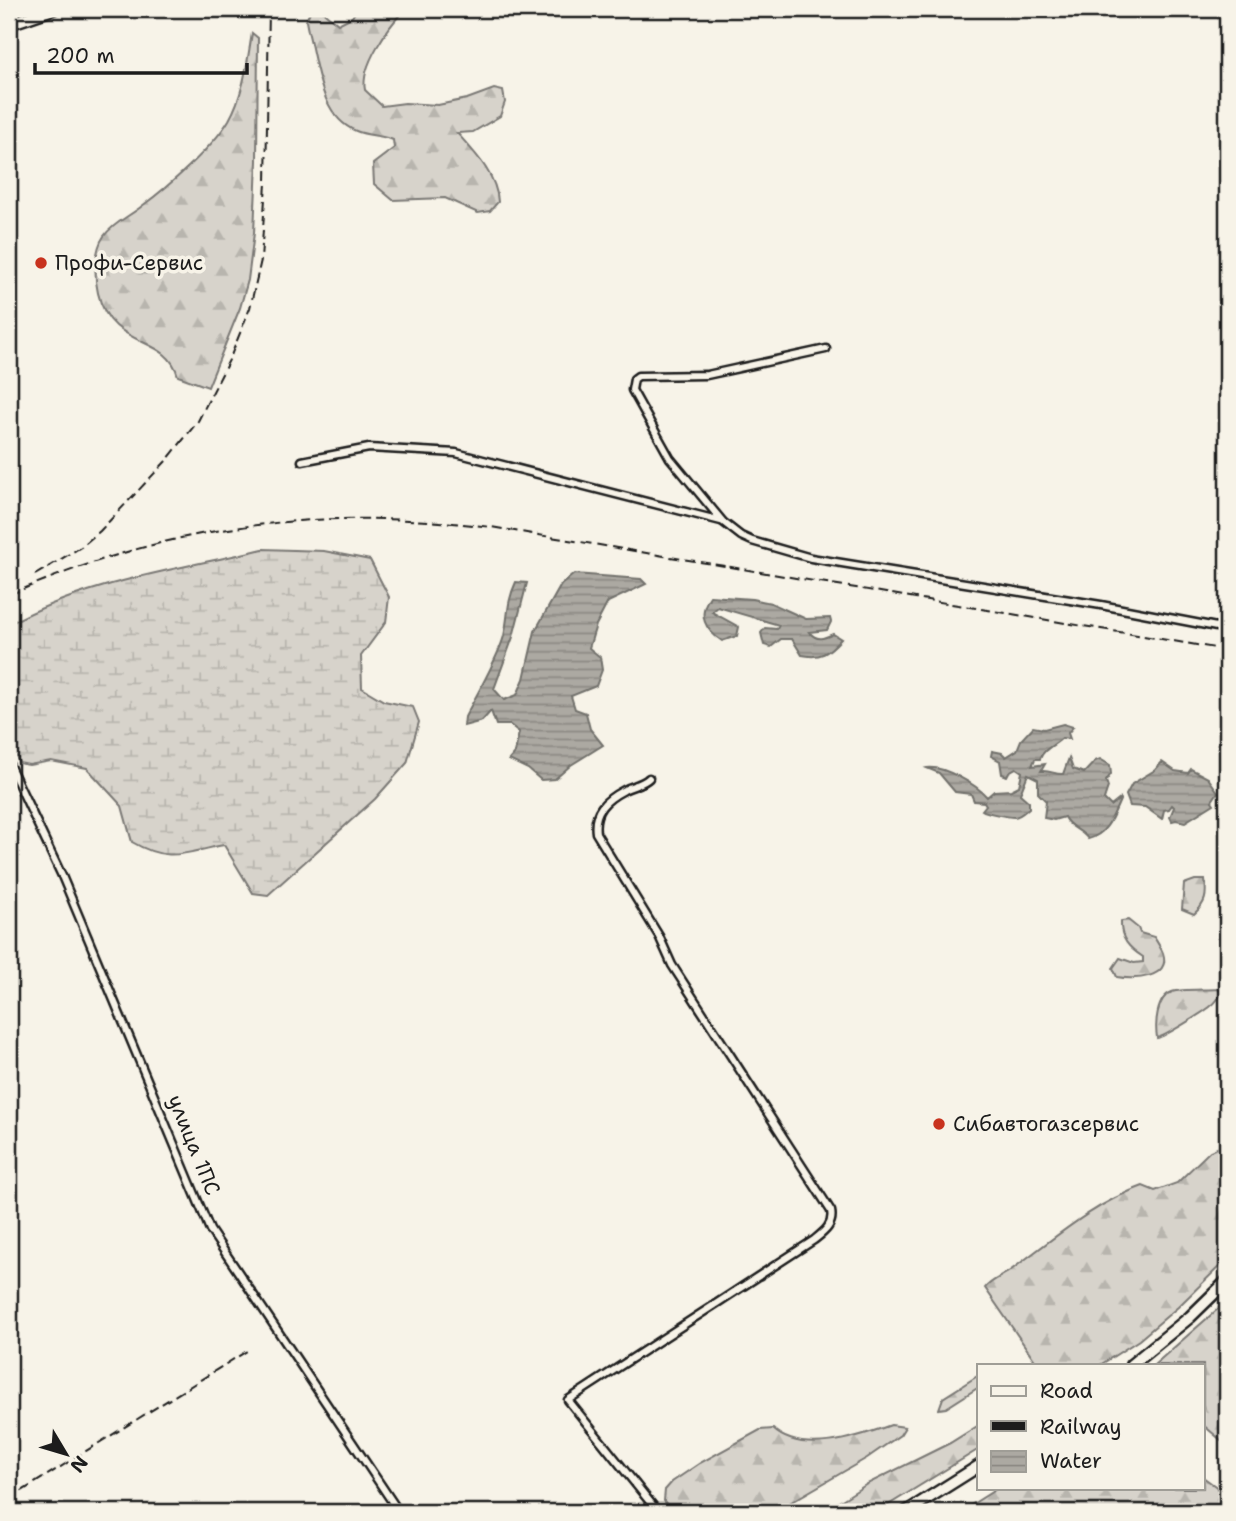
<svg xmlns="http://www.w3.org/2000/svg" width="1236" height="1521" font-family="'Shantell Sans',sans-serif">
  <defs>
    <pattern id="forest-firs" width="22" height="20" patternUnits="userSpaceOnUse" patternTransform="scale(1.75)"><rect width="22" height="20" fill="#d7d3cb"/><path d="M5 1l3.5 6h-7zM16 11l3.5 6h-7z" fill="#b8b5ae"/></pattern>
    <pattern id="wetland-marsh" width="20" height="14" patternUnits="userSpaceOnUse" patternTransform="scale(1.75)"><rect width="20" height="14" fill="#d7d3cb"/><path d="M1 5h8M5 5V1M11 12h8M15 12V8" fill="none" stroke="#b8b5ae"/></pattern>
    <pattern id="water-rules" width="6" height="5" patternUnits="userSpaceOnUse" patternTransform="scale(1.75)"><rect width="6" height="5" fill="#aca9a2"/><path d="M0 2.5h6" fill="none" stroke="#8b8983"/></pattern>
  </defs>
  <rect width="100%" height="100%" fill="#f7f3e8"/>
  <filter id="ink" filterUnits="userSpaceOnUse"><feTurbulence type="fractalNoise" baseFrequency=".0143" numOctaves="2"/><feDisplacementMap in="SourceGraphic" scale="14" xChannelSelector="R" yChannelSelector="G"/><feConvolveMatrix kernelMatrix="1 2 1 2 8 2 1 2 1" color-interpolation-filters="sRGB"/></filter>
  <g filter="url(#ink)">
    <g fill="url(#forest-firs)" stroke="#7a7874" stroke-width="2">
      <path d="M311,9h9l18,15 14,-7 5,-8h48c-16,17 -45,57 -40,81l17,16 23,-3 33,2 29,-6 27,-10 9,2 2,11 -5,14 -27,16 -16,1c17,19 40,42 41,69l-8,9 -12,2 -33,-15 -52,2 -19,-16 -1,-20 21,-16 -1,-8c-11,-5 -25,-4 -37,-9 -36,-14 -39,-67 -48,-100l-2,-10z"/>
      <path d="M252,33l6,5 -1,123 -3,72 -6,47 -8,28 -32,79 -30,-11c-11,-43 -67,-25 -80,-83 -4,-17 -4,-43 6,-57 9,-13 26,-20 38,-30 26,-19 71,-59 87,-86 15,-27 18,-57 23,-87z"/>
      <path d="M1195,880h10c2,16 1,23 -11,34l-12,-5 2,-25z"/>
      <path d="M1128,920l10,8 2,5 14,4c3,5 7,11 9,16 9,26 -31,27 -46,24l-4,-9 7,-10 14,5 9,-1v-5c-14,-9 -23,-18 -22,-36z"/>
      <path d="M1218,989l4,4c-3,4 -6,10 -11,13 -7,6 -47,31 -54,32 -2,-14 -1,-40 15,-46 8,-3 35,-2 46,-3z"/>
      <path d="M1227,1138v121l-49,48 -39,33 -39,25h-62l-53,-77c6,-8 18,-12 26,-18 42,-31 83,-67 132,-84l12,5 22,-8 33,-32 12,-5z"/>
      <polygon points="1227,1301 1227,1445 1203,1425 1203,1365 1154,1365"/>
      <polygon points="979,1375 979,1387 946,1408 939,1409 943,1398"/>
      <path d="M891,1425l14,2 -5,8 -33,23 -93,54h-101l-9,-11 1,-11 7,-8 28,-19 60,-33 13,-1c29,27 85,8 118,-4z"/>
      <polygon points="979,1425 979,1449 877,1512 823,1512 867,1484 950,1443"/>
      <polygon points="1203,1477 1226,1494 1227,1512 960,1512 998,1488 1203,1488"/>
    </g>
    <path fill="url(#wetland-marsh)" stroke="#7a7874" stroke-width="2" d="M263,549l61,2 46,9 19,37 -3,25 -25,34 1,32 22,13 29,6 6,15 -12,41 -32,36 -107,96 -15,-2 -29,-48c-38,7 -55,19 -92,-3l-10,-36 -35,-38 -36,-7 -22,4 -10,-2 -10,-23v-116c79,-43 168,-54 254,-75z"/>
    <g fill="url(#water-rules)" stroke="#72716c" stroke-width="2">
      <path d="M574,574l67,5 5,5 -38,18 -12,23 -7,23 11,9 2,13 -6,16 -25,10 4,13 11,4 4,16 13,16 -32,20 -16,14 -14,1 -13,-11 -19,-9 6,-7 4,-21 -9,-7h-14l-5,-14 -9,10 -18,5 1,-9c11,-21 33,-59 39,-81 5,-22 2,-32 12,-54l11,1 -14,54 -19,52 10,11 13,-5 7,-16 11,-48 26,-46z"/>
      <path d="M710,596l42,3 19,4 35,16 24,-1 1,4 -4,8 -18,2c8,9 14,7 24,2l8,5c-13,14 -20,20 -39,16l-10,-16h-11l-10,8 -7,-2 -3,-12 4,-5 12,1 2,-4 -61,-18 -6,5 27,15 -2,9 -15,5c-17,-11 -25,-26 -12,-45z"/>
      <path d="M1063,724l10,3 -5,6 2,6 -8,-1c-7,7 -19,11 -22,21h-5l-3,7 13,-2 -4,7c9,-1 15,4 22,3l6,-16 4,11 11,4 11,-12 5,-2 10,6 1,9 -5,7 2,6 -4,12 7,7 10,-8c-8,17 -13,36 -33,41 -7,-10 -19,-11 -24,-22l-10,3 -10,-2 2,-17 -8,-8v-14l-10,-5 -8,20 9,8v6c-4,3 -9,9 -15,9 -6,0 -28,-4 -32,-7l4,-5 -2,-3 -10,-1 -3,-7 -16,-2 -16,-19 -12,-5c16,-3 50,17 60,29l7,-6 17,-1 8,-4 3,-14 -6,-4 -7,4 -2,4 -5,-2 -2,-13 -9,-5 1,-5 10,2 4,4 11,-7 4,-10 12,-13 11,2z"/>
      <polygon points="1162,762 1175,771 1188,773 1191,769 1208,778 1218,792 1212,801 1214,804 1185,822 1176,820 1172,821 1170,817 1174,807 1172,805 1169,809 1164,810 1162,819 1145,807 1130,806 1126,795 1132,784 1155,770"/>
    </g>
    <g fill="none" stroke-linecap="round" stroke-linejoin="round">
      <g stroke="#1c1c1c" stroke-width="11">
        <g id="minor">
          <polyline points="826,349 707,375 638,376 634,379 632,390 670,458 723,522 741,536 752,541 811,558 1101,605 1227,629"/>
          <polyline points="302,461 369,448 456,453 721,521"/>
          <polyline points="9,764 62,876 210,1230 399,1512"/>
          <path d="M649,778c-7,7 -16,7 -25,12 -19,10 -31,21 -28,43l63,103 13,29 159,246c3,14 -7,21 -17,29l-246,160 90,112"/>
        </g>
      </g>
      <g stroke="#1c1c1c" stroke-width="15">
        <g id="primary">
          <polyline points="9,24 53,9"/>
          <polyline points="1131,1365 1190,1317 1227,1281"/>
          <polyline points="906,1512 979,1466"/>
        </g>
      </g>
      <use href="#minor" stroke="#f7f3e8" stroke-width="6"/>
      <use href="#primary" stroke="#f7f3e8" stroke-width="10"/>
      <g stroke="#1c1c1c" stroke-width="2" stroke-dasharray="10 5" stroke-linecap="butt">
        <polyline points="35,575 81,547 100,531 168,459 198,421 230,358 250,308 261,260 266,183 269,9"/>
        <path d="M9,595c164,-71 305,-89 482,-68l736,123"/>
        <polyline points="9,1499 250,1349"/>
      </g>
    </g>
  </g>
  <g fill="#c8321e" stroke="#f7f3e8" stroke-width="2.5">
    <circle cx="41" cy="263" r="7"/>
    <circle cx="939" cy="1124" r="7"/>
  </g>
  <g text-anchor="middle" dominant-baseline="central" stroke-width="7" stroke-linejoin="round" paint-order="stroke">
    <g font-size="21" fill="#1c1c1c" stroke="#f7f3e8" text-anchor="start">
      <text x="55" y="263">Профи-Сервис</text>
      <text x="953" y="1124">Сибавтогазсервис</text>
    </g>
    <g font-size="21" fill="#1c1c1c" stroke="#f7f3e8">
      <text transform="translate(194 1145) rotate(68)">улица 1ПС</text>
    </g>
  </g>
  <rect width="1236" height="1521" fill="none" stroke="#f7f3e8" stroke-width="35"/>
  <rect x="18" y="18" width="1201" height="1486" fill="none" stroke="#1c1c1c" stroke-width="2.5" filter="url(#ink)"/>
  <rect x="977" y="1364" width="228" height="126" fill="#f7f3e8" stroke="#9f9d96" stroke-width="2"/>
  <rect x="991" y="1386" width="35" height="10" fill="#f7f3e8" stroke="#9f9d96" stroke-width="2"/>
  <text x="1040" y="1398" font-size="21" fill="#1c1c1c">Road</text>
  <rect x="991" y="1421" width="35" height="10" fill="#1c1c1c" stroke="#9f9d96" stroke-width="2"/>
  <text x="1040" y="1434" font-size="21" fill="#1c1c1c">Railway</text>
  <rect x="991" y="1451" width="35" height="21" fill="url(#water-rules)" stroke="#9f9d96" stroke-width="2"/>
  <text x="1040" y="1468" font-size="21" fill="#1c1c1c">Water</text>
  <g transform="translate(66 1454) rotate(128)" stroke="#f7f3e8" stroke-width="5" paint-order="stroke">
  <path d="M0-5L12 26L0 18L-12 26Z" fill="#1c1c1c"/>
  <text y="-10" font-size="19" font-weight="bold" text-anchor="middle" fill="#1c1c1c">N</text>
  </g>
  <path d="M35 63v10h212v-10" fill="none" stroke="#1c1c1c" stroke-width="3.5"/>
  <text x="46" y="63" font-size="21" fill="#1c1c1c" stroke="#f7f3e8" stroke-width="5" paint-order="stroke">200 m</text>
</svg>
